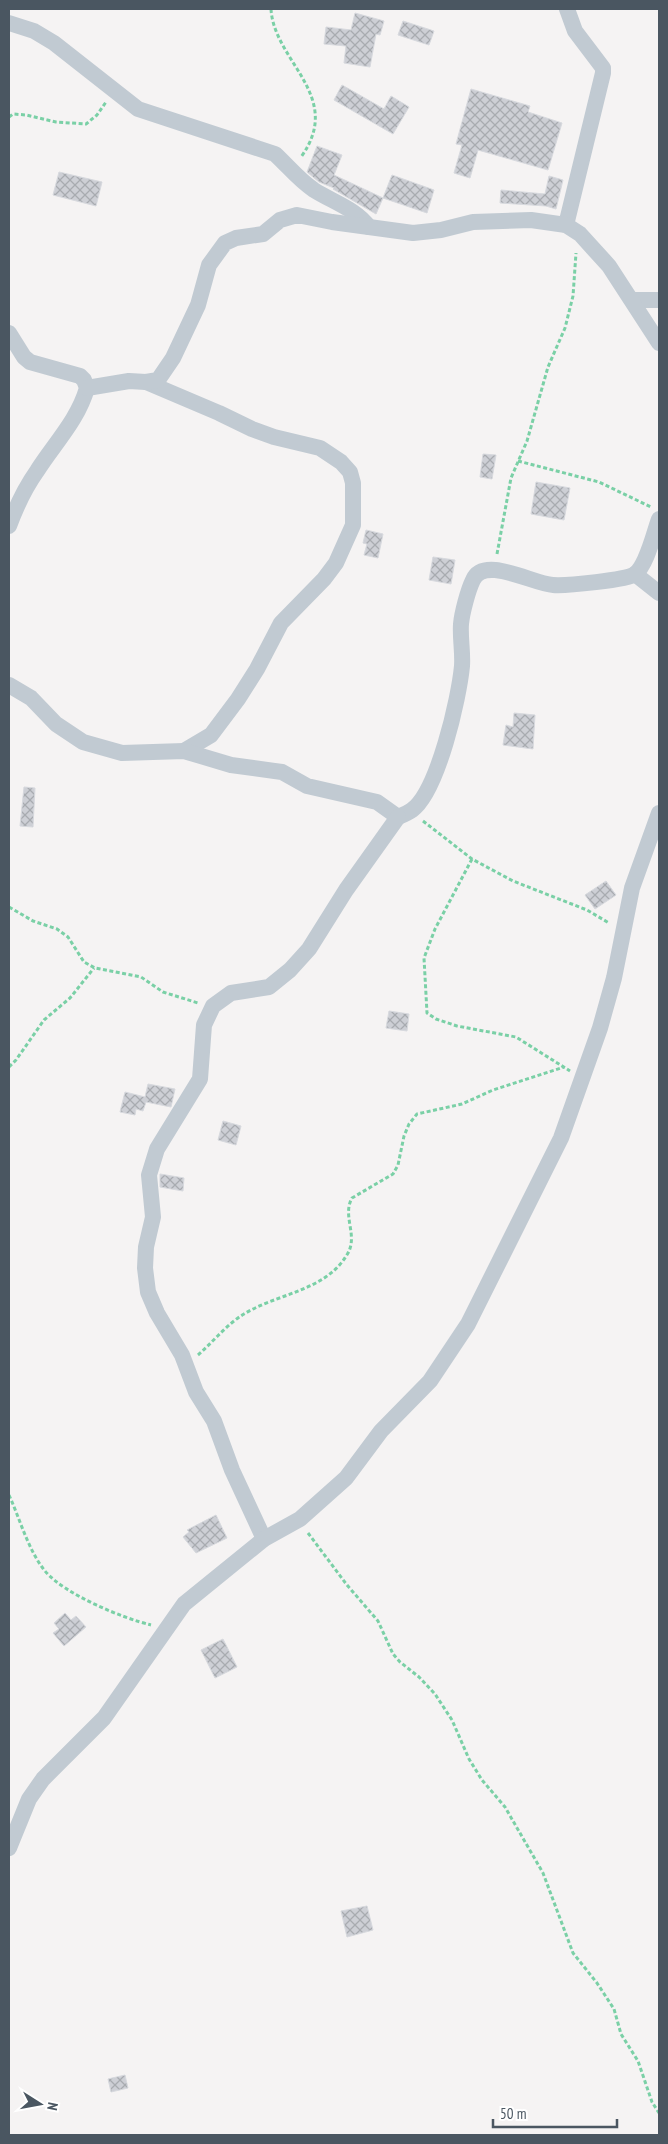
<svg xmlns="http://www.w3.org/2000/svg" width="668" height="2144" font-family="'PT Sans Narrow',sans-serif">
  <defs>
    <pattern id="building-cross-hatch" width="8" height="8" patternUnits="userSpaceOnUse" patternTransform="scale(1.25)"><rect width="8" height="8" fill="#cdcfd5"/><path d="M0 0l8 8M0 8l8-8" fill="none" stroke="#a8abb0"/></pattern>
  </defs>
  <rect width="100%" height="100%" fill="#f5f3f3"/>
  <g fill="url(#building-cross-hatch)" stroke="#d7d9de">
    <polygon points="355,13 384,21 380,35 376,34 370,67 344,63 346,46 324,44 326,27 351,30"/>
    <polygon points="403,21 434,31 429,45 398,35"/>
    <polygon points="342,85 384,109 391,96 409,107 393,134 334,100"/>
    <polygon points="471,89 530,106 528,112 562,123 548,170 478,150 470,178 454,173 462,145 456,144"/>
    <polygon points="317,146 342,155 334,175 383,198 376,214 333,189 334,188 319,182 307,172"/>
    <polygon points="59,172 102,182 96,206 53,195"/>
    <polygon points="392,175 434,190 427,213 383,198"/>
    <polygon points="549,176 563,180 556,209 546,206 500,203 501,190 545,194"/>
    <polygon points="483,454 496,455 492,479 480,477"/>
    <polygon points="536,482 570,488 564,520 531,514"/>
    <polygon points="366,530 383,534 378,558 364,555 367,544 363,543"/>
    <polygon points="433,557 455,560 451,584 429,580"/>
    <polygon points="514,713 535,715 533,749 503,745 506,725 513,727"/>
    <polygon points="24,787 35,788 33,827 20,826"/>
    <polygon points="606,881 616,895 595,909 585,895"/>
    <polygon points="389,1011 409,1014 407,1031 386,1028"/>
    <polygon points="148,1084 175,1089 171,1107 146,1102 143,1111 136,1109 135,1115 120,1112 125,1092 145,1097"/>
    <polygon points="223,1121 241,1126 236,1145 218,1140"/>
    <polygon points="160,1174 184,1178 183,1191 160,1187"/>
    <polygon points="216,1515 227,1538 196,1553 183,1537 189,1532 187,1530"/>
    <polygon points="65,1613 71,1620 76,1616 86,1627 64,1646 53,1633 59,1629 54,1623"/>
    <polygon points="223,1639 237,1667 215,1678 201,1650"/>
    <polygon points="367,1906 373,1930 347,1937 341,1911"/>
    <polygon points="125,2075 128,2088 111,2092 108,2079"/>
  </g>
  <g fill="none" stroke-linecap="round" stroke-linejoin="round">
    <g stroke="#7ad0a6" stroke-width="3" stroke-dasharray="4 2.5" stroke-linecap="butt">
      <path d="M271,9c3,53 74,87 30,148"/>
      <polyline points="9,117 13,114 26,115 56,122 86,124 97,115 106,102"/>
      <polyline points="518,461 599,482 651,507"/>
      <polyline points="497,554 511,478 527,441 548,367 565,328 573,296 576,253"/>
      <polyline points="423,821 472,859 513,881 587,910 609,923"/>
      <polyline points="472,859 435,929 424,958 427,1013 436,1019 457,1026 516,1037 570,1071"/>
      <polyline points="9,907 33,921 57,929 68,937 84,962 95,968 141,977 163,992 198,1003"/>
      <polyline points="9,1067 16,1060 44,1020 70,998 94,968"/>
      <path d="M198,1355c15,-13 29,-31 46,-41 34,-21 83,-23 104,-61 10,-18 -6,-37 4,-55l41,-24 5,-9 6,-29 5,-12 8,-10 45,-10 31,-14 71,-23"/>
      <path d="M9,1495c11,24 19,55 36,76 19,23 77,47 106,54"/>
      <polyline points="308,1533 347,1585 378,1621 393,1654 400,1662 419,1677 435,1694 452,1720 469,1759 482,1780 505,1807 543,1873 573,1953 597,1983 614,2009 621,2034 638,2061 652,2102 659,2113"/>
    </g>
    <g stroke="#c1cad2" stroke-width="16">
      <path d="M9,23l25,8 20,12 84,66 137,45c13,12 24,26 39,36 19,12 42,19 55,37"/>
      <polyline points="566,225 603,73 603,68 575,31 567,9"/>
      <polyline points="632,300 659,300"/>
      <path d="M9,333l15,24 6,5 50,14 4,4 3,8c-9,32 -33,56 -50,83 -12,17 -21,36 -28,55"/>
      <polyline points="146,382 219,413 252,429 274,437 320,448 341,462 350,472 353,483 353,525 336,563 324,579 281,623 257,669 238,699 211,735 184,751"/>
      <polyline points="87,388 129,381 146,382 158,380 173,358 198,305 209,265 225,243 236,238 263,234 280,220 297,215 332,222 413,233 441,230 473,222 531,220 566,225 580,234 609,266 659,343"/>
      <polyline points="635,574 659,593"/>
      <path d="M9,685l22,13 25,26 27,18 39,11 62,-2 47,14 51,7 25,14 70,16 21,15c5,-2 10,-4 14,-7 26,-19 47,-112 50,-144 1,-14 -2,-28 -1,-42 1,-11 7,-34 12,-44 11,-25 60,4 80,5 13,1 74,-5 82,-11 12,-9 19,-42 24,-55"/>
      <polyline points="264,1539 232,1470 214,1421 196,1392 182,1355 157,1313 148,1292 145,1268 146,1247 153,1217 149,1175 157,1149 200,1079 204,1025 213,1006 231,993 269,987 290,970 309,949 346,890 398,817"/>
      <polyline points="9,1848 29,1799 43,1779 104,1718 184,1604 264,1539 300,1519 346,1478 381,1431 430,1381 468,1324 561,1138 600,1028 614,978 632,888 659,813"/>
    </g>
  </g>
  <rect width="668" height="2144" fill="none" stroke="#4a5661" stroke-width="20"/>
  <g transform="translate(40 2104) rotate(101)" stroke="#ffffff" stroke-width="4" paint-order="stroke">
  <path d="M0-4L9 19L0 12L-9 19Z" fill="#4a5661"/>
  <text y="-8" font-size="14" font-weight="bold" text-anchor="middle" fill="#4a5661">N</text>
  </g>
  <path d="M493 2119v8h124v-8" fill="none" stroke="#4a5661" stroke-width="2.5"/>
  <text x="500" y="2119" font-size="15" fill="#4a5661" stroke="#ffffff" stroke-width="4" paint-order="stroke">50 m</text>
</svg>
